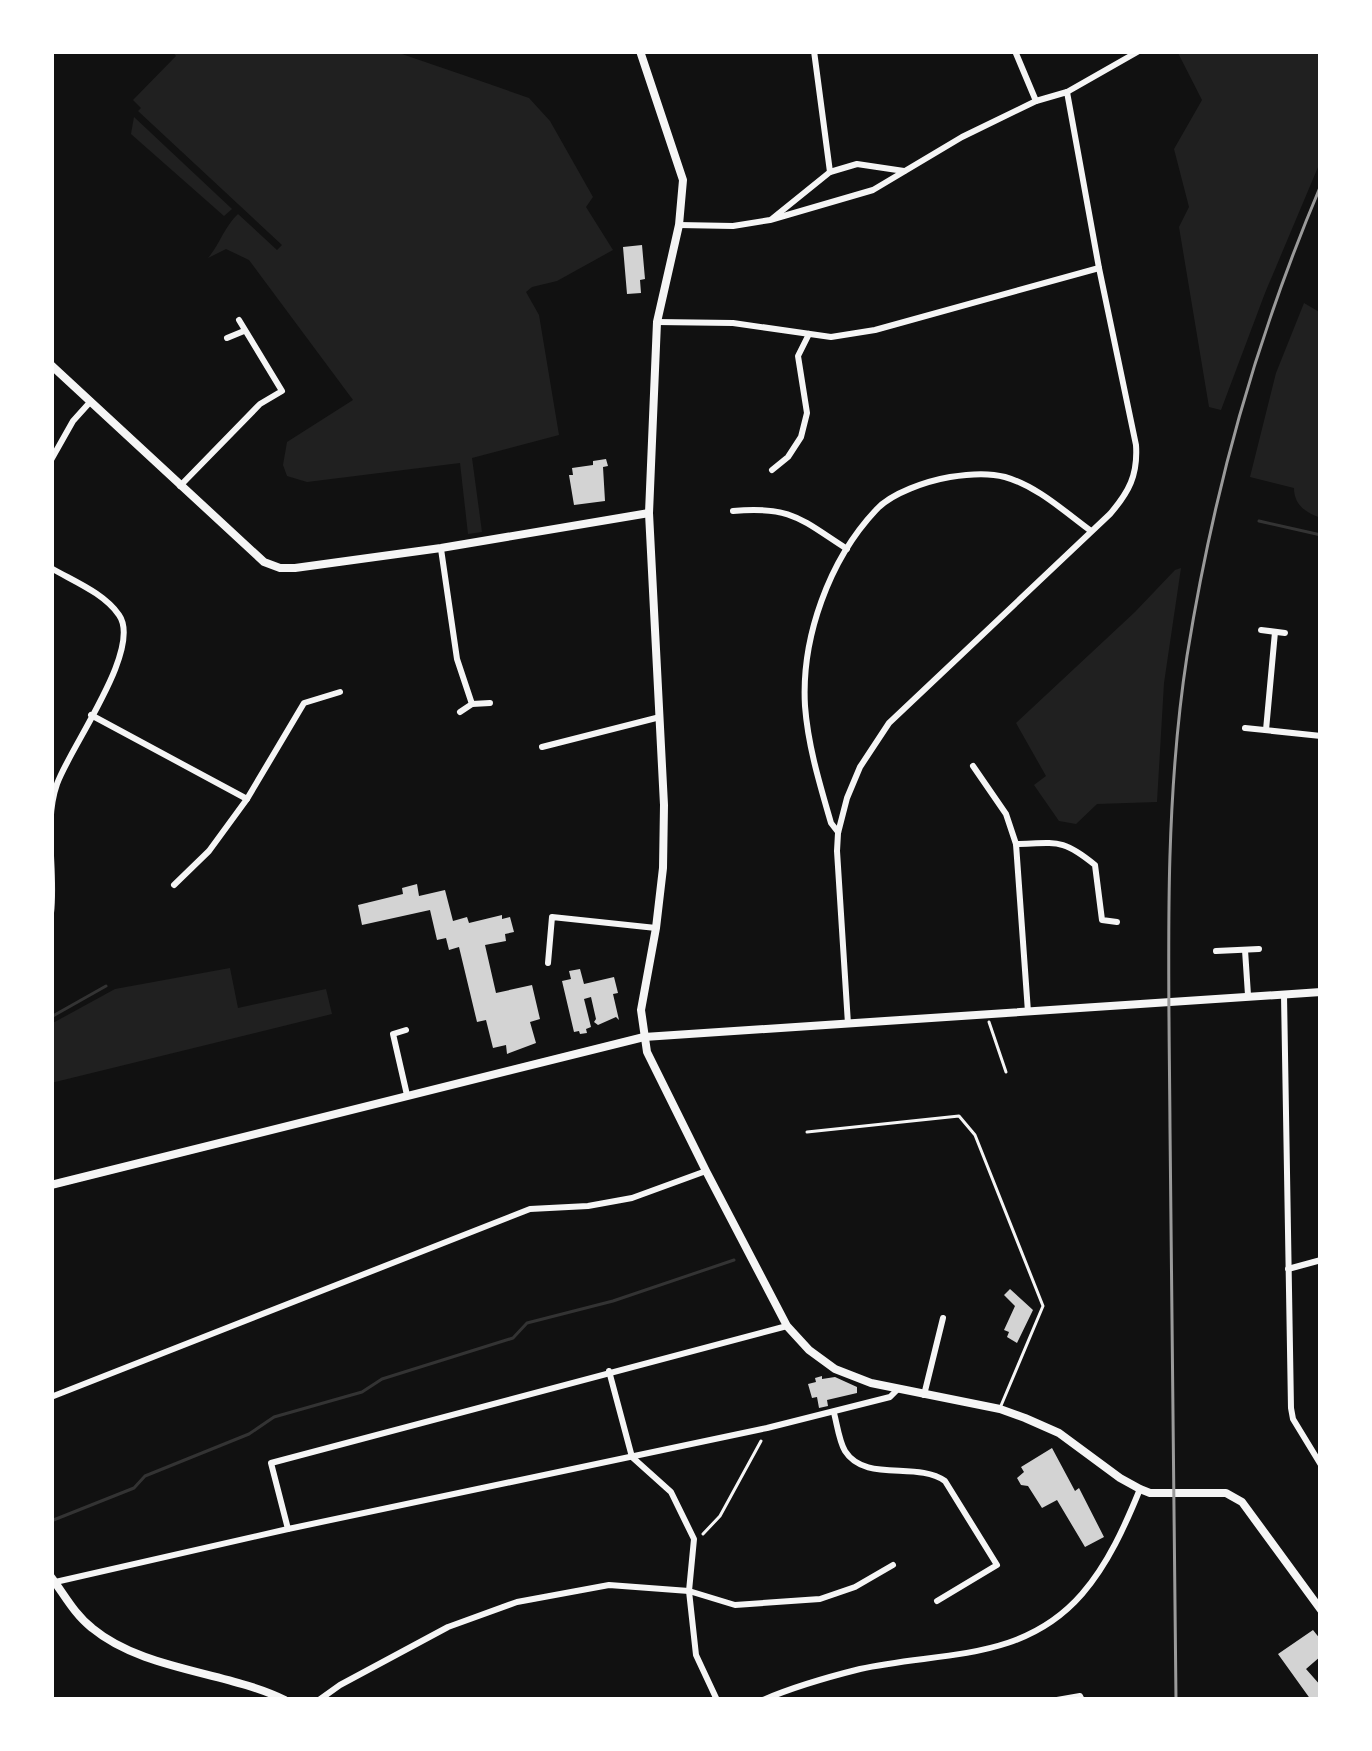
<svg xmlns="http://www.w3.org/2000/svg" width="1372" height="1751" font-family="Roboto,sans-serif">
  <rect width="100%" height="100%" fill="#111"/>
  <g fill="#202020">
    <path d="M172,51h221l76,26 60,21 21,23 43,76 -7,10 27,43 -56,31 -25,6 -6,5 13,23 20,120 -87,23 10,74 -14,2 -8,-71 -153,19 -20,-6 -4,-11 4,-23 66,-42 -104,-140 -23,-11 -18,9c12,-14 16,-31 30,-44l39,36 5,-5 -144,-134 3,-3 -8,-8 43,-44z"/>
    <polygon points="1177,51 1321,51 1321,160 1265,293 1221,410 1209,407 1179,227 1189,207 1174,149 1202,100"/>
    <polygon points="134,117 232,209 224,216 131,134"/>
    <path d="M1304,303l17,10v205c-15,-5 -27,-13 -27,-30l-44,-11 26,-104z"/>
    <polygon points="1181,568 1164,683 1157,802 1097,804 1076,824 1059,821 1034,785 1046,776 1016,723 1135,612 1175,570"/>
    <polygon points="230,968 238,1008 326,989 332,1014 51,1083 51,1024 115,989"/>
  </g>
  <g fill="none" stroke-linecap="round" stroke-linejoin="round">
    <g stroke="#333" stroke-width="3">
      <polyline points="1259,521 1321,535"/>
      <polyline points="51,1017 106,986"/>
      <polyline points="51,1521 134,1488 145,1476 249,1434 274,1417 362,1392 382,1379 513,1338 527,1323 613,1301 734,1260"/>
    </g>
  </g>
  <g fill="#d3d3d3">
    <polygon points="642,245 645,279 640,280 641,293 627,294 623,247"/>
    <polygon points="606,459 608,466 603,467 605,501 574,505 569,475 573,475 572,468 593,465 593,461"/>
    <polygon points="417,884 419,896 445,890 453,921 467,917 469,923 502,915 502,919 510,917 514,932 505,934 506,941 485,945 496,993 532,985 540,1019 530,1022 536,1043 507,1054 506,1045 493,1048 486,1020 477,1022 459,947 449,950 446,938 437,940 430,910 362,925 358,905 403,894 402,888"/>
    <polygon points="580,969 584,984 614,977 618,993 613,994 619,1020 616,1017 598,1025 594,1022 596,1019 591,997 584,999 591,1027 586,1029 587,1033 580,1034 579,1031 574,1032 562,981 571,979 569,971"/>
    <polygon points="1010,1289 1033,1310 1017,1343 1007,1337 1009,1332 1004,1330 1015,1306 1004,1295"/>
    <polygon points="822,1376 822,1379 835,1377 857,1387 857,1393 827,1400 828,1406 819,1408 817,1397 812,1398 808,1384 816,1382 815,1378"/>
    <polygon points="1052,1448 1075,1491 1079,1488 1104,1537 1085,1547 1057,1500 1042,1508 1028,1486 1021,1485 1017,1478 1024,1472 1021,1467"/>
    <polygon points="1313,1630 1321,1640 1321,1656 1306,1669 1321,1686 1321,1700 1311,1700 1278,1654"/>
  </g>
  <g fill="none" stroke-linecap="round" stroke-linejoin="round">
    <g stroke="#f5f5f5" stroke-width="3">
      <polyline points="989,1022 1006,1072"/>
      <polyline points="703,1534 720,1516 761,1441"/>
    </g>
    <polyline stroke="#f5f5f5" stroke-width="3" points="807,1132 959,1116 975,1135 1043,1306 1000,1408"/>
    <g stroke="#f5f5f5" stroke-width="6">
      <polyline points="814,51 830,172"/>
      <polyline points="1015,51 1036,101"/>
      <polyline points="1067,92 1139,51"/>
      <polyline points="773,218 830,172 857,164 904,171"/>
      <path d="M679,225l54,1 37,-6 103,-30 89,-53 74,-36 31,-9 32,176 37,177c2,30 -7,47 -26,69l-221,209 -29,44 -13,31 -9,35 -1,18 11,173"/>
      <polyline points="657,322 733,323 831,337 875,330 1099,268"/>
      <polyline points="227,338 244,331"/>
      <polyline points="51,460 73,421 91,401"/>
      <polyline points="772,470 788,457 801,437 807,413 798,356 809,334"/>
      <polyline points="180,486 260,404 282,391 239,320"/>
      <path d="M733,511c59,-5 67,8 114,38"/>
      <polyline points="441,549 457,659 472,704 490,703"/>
      <path d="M51,568c22,13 53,25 68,47 24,34 -49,132 -62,169 -14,40 -1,87 -6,129"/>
      <polyline points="1261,630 1285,633"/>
      <polyline points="460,712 472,704"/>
      <polyline points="91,715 247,799 304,703 340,692"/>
      <polyline points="1245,728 1321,736"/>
      <polyline points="1266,730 1275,632"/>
      <polyline points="542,747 660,717"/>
      <polyline points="973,766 1006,814 1016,844 1028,1012"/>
      <path d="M838,832l-7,-9c-11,-38 -23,-77 -26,-117 -4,-68 24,-146 71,-196 15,-17 51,-29 74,-33 18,-3 37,-5 55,0 32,9 60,35 86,54"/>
      <path d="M1016,844c41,-1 46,-6 79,21l7,55 15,2"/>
      <polyline points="174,885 209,851 247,799"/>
      <polyline points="1245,950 1248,995"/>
      <polyline points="1216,951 1259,949"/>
      <polyline points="548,963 552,917 656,928"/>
      <polyline points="1284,995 1291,1408 1293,1419 1321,1465"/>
      <polyline points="406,1030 393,1034 407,1095"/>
      <polyline points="1288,1269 1321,1260"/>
      <polyline points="609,1371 632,1457 671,1492 694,1539 689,1591 696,1655 717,1700"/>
      <polyline points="924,1395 943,1318"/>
      <polyline points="51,1397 530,1209 588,1206 632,1198 706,1171"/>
      <path d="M834,1413c3,11 5,28 11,38 20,32 72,10 100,30l52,84 -60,36"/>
      <polyline points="288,1529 271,1463 787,1326"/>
      <polyline points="51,1583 288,1529 767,1428 890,1397 898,1389"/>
      <polyline points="319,1700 340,1685 448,1627 517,1602 609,1585 689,1591 735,1605 820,1599 855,1587 893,1565"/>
      <path d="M763,1700c30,-13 65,-23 97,-31 80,-18 162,-6 222,-75 26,-30 43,-68 58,-105"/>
      <polyline points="1057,1700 1080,1696 1082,1700"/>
    </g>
    <g stroke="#f5f5f5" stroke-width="8">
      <polyline points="640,51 683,180 679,225 657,322 649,513 664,805 663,868 656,928 641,1010 647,1052 706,1171 787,1326 809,1350 835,1369 871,1383 1000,1409 1025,1418 1059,1433 1120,1478 1140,1489 1150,1493 1226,1493 1242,1502 1321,1610"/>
      <polyline points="51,365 264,562 280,568 295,568 441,548 649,513"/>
      <polyline points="51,1185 644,1037 1321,992"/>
      <path d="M51,1577c13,17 23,37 41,51 52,43 134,43 193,72"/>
    </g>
    <path stroke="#9a9a9a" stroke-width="3" d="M1176,1700c-2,-191 -4,-382 -6,-572 -1,-157 -7,-317 17,-472 27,-167 68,-315 134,-471"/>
  </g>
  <rect width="1372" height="1751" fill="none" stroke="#ffffff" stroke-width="108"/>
</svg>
